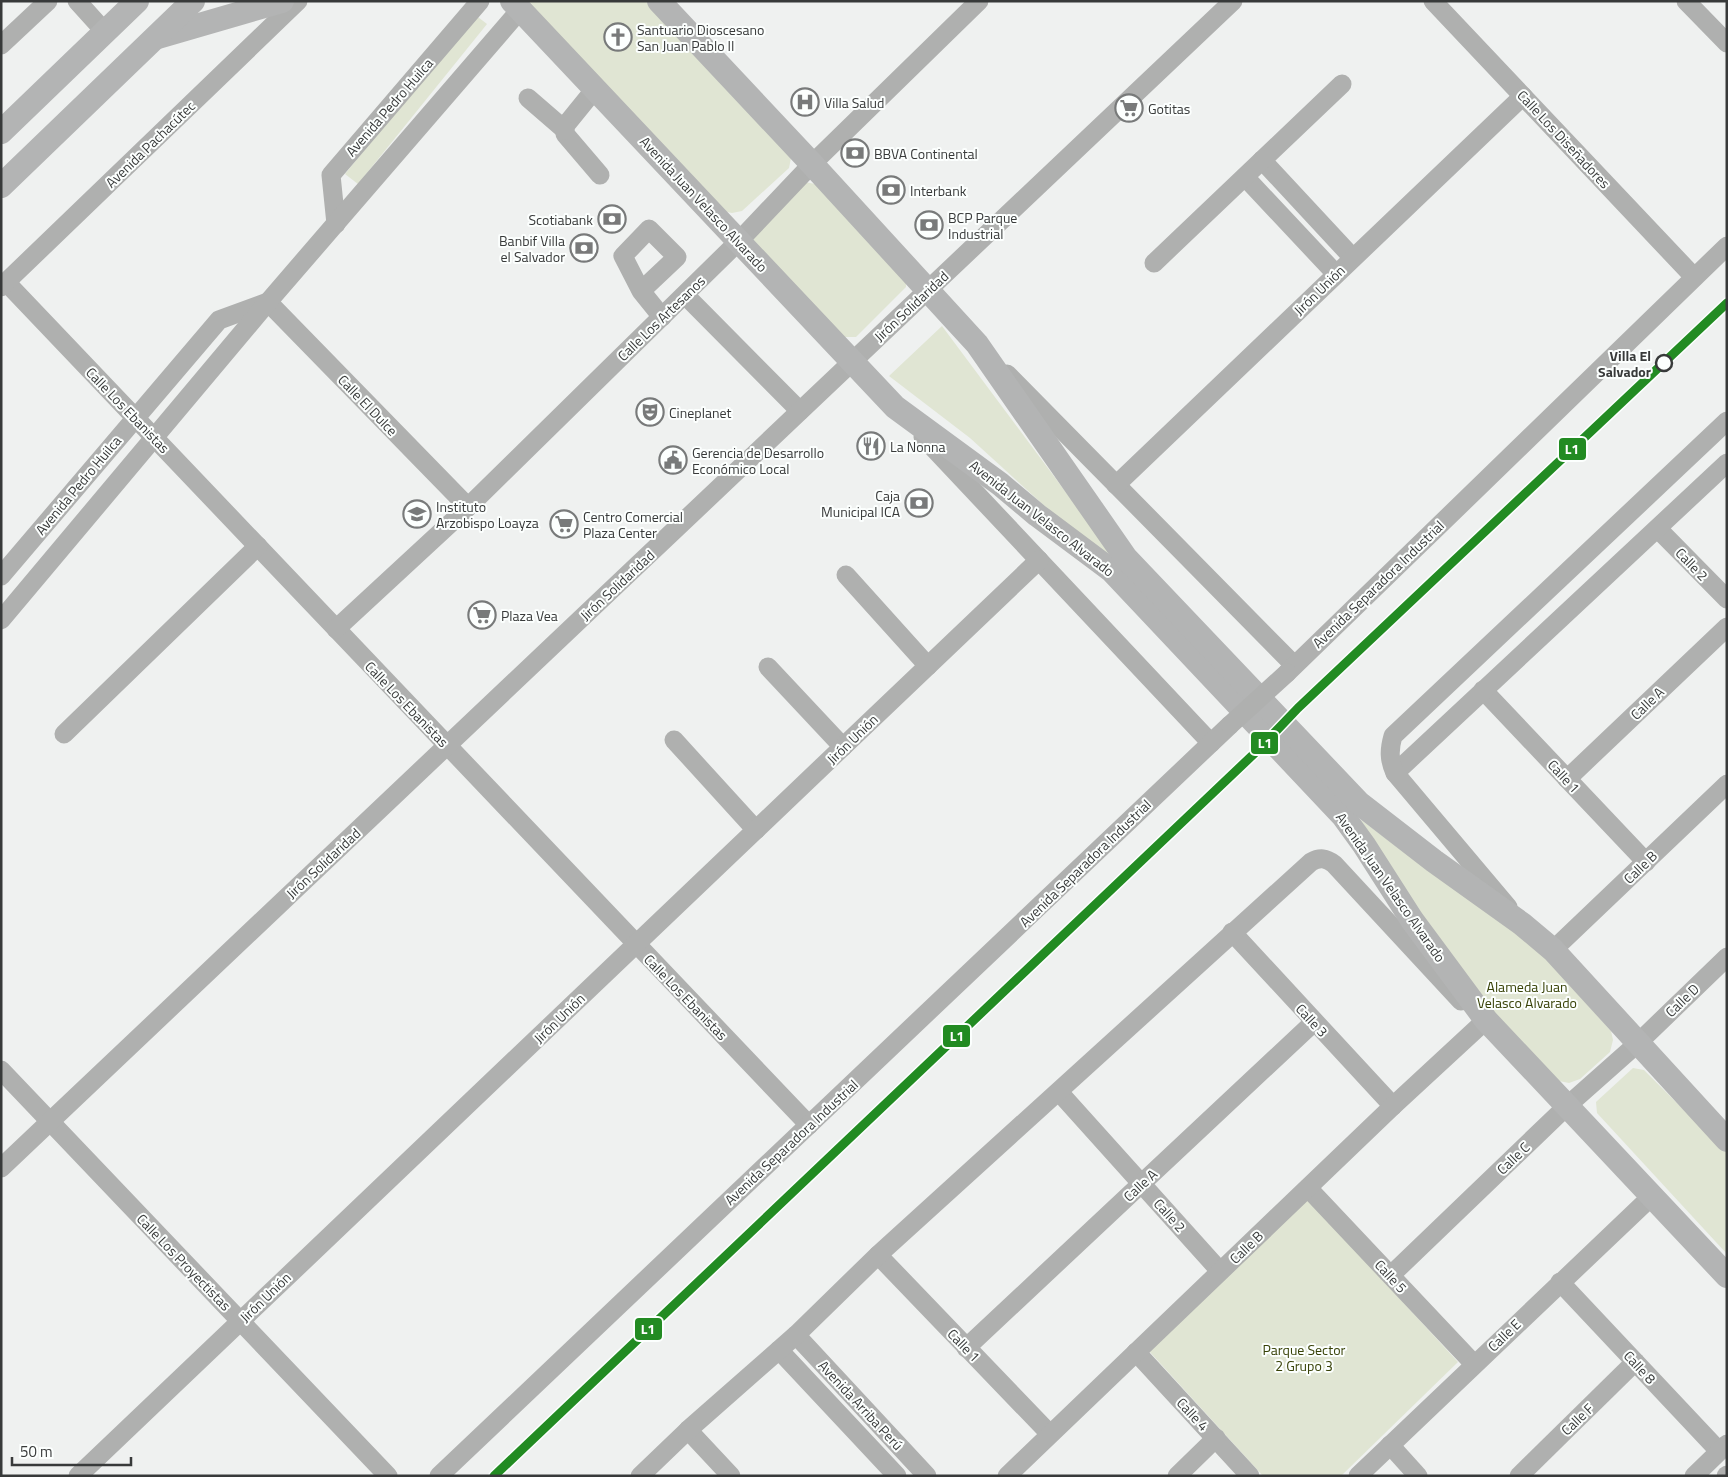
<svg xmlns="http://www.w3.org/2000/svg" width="1728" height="1477" font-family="'Titillium Web',sans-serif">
  <rect width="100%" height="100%" fill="#eff1f0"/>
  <g fill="#e0e5d3">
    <polygon points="524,1 648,1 791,158 789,168 742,211 732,213 722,211"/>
    <polygon points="474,14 487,24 358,184 345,174"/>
    <polygon points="805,182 820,185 906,278 906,287 856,337 843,337 756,248 752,236"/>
    <polygon points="942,326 1129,577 1049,510 970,438 889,376"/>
    <polygon points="1360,819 1437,877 1517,931 1543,955 1611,1031 1613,1040 1610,1052 1580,1079 1569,1083 1559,1081 1493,1011 1420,914"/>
    <polygon points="1633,1068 1644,1070 1727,1153 1727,1254 1597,1113 1596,1102"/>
    <polygon points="1308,1199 1458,1362 1341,1476 1263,1476 1148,1350"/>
  </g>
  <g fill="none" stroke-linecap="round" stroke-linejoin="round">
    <g stroke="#afb0af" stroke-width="19">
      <polyline points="77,1 105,32"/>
      <polyline points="1433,1 1694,277"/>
      <polyline points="1686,1 1727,43"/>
      <polyline points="1,45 48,1"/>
      <polyline points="595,89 565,126 565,134 600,175"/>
      <polyline points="528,98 565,130"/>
      <polyline points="1262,160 1353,258"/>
      <polyline points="1245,177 1336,274"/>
      <polyline points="336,224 331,175 480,1"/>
      <polyline points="1154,263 1342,84"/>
      <polyline points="6,282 809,1125"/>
      <polyline points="1,287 298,1"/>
      <polyline points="641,291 677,257 649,229 623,256 641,291 662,317"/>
      <polyline points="685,295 800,411"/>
      <polyline points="1007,374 1294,665"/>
      <polyline points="923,437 1211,743"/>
      <polyline points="1116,485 1523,96"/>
      <polyline points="1658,529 1727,599"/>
      <polyline points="846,575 928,666"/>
      <polyline points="1,576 219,320 268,302 468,507"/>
      <polyline points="1,620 268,302 520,10"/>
      <polyline points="336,629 468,507 739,241 812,164 979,1"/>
      <polyline points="768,667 843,747"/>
      <polyline points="1287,673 1727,246"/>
      <polyline points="1483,690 1646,862"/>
      <polyline points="64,734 258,546"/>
      <polyline points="674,740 756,830"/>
      <path d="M1395,773c110,-104 222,-206 332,-310"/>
      <polyline points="1567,779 1727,627"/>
      <path d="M1508,907l-113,-134c-6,-13 -6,-23 -2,-37l334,-315"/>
      <polyline points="1232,932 1393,1106"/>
      <polyline points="1553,950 1727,784"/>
      <polyline points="1,1070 388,1476"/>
      <polyline points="1059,1092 1220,1271"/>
      <polyline points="1,1168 1233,1"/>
      <polyline points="1308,1188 1474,1364"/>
      <polyline points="878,1255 1050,1434"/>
      <polyline points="1391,1275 1567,1106 1638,1043 1727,957"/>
      <polyline points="1560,1282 1719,1451"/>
      <polyline points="796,1335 927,1476"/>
      <polyline points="966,1348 1314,1022"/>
      <polyline points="779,1350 897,1476"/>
      <polyline points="1136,1352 1250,1476"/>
      <polyline points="688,1430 731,1476"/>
      <polyline points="1390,1445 1418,1476"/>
      <polyline points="78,1476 1039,560"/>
      <polyline points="439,1476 1230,725"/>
      <path d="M640,1476l48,-46 108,-95 82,-80 433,-393c9,-5 15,-4 23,2l127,137"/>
      <polyline points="1007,1476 1393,1106 1486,1020"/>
      <polyline points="1177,1476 1216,1438"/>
      <polyline points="1358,1476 1652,1196"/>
      <polyline points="1519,1476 1635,1362"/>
      <polyline points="1694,1476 1727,1444"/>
      <polyline points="1726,1476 1727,1475"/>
    </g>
    <g stroke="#b3b4b4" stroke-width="24">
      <polyline points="512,1 895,407 1000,484 1037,515 1112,571 1343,816 1364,845 1412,920 1486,1020 1727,1276"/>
      <polyline points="659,1 812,164 977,344 1126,558 1359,803 1434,861 1522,924 1553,950 1727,1140"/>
      <polyline points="158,37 282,1"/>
      <polyline points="1,132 137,1"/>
      <polyline points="1,186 193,1"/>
    </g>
    <polyline stroke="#afb0af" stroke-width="19" points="1230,725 1287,673"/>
    <g stroke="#fcfffe" stroke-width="12">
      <polyline id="metro-1" points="494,1476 1258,750 1298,708 1727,303"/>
    </g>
    <use href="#metro-1" stroke="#228b22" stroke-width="9"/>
  </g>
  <defs>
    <g id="church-ring" transform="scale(1.4375)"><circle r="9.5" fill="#fcfffe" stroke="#787a7a" stroke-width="1.5"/><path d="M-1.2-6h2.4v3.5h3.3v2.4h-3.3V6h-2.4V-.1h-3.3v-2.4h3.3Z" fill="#787a7a"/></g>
    <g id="hospital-ring" transform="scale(1.4375)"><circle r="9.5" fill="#fcfffe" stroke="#787a7a" stroke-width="1.5"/><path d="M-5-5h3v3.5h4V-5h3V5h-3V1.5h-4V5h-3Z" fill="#787a7a"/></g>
    <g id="supermarket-ring" transform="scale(1.4375)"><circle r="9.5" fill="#fcfffe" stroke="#787a7a" stroke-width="1.5"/><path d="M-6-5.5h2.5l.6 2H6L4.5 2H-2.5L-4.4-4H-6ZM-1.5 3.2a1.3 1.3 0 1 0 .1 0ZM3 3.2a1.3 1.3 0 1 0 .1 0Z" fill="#787a7a"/></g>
    <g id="bank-ring" transform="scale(1.4375)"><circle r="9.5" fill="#fcfffe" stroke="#787a7a" stroke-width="1.5"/><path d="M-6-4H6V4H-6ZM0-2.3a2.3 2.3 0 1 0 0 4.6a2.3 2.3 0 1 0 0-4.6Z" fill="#787a7a"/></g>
    <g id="theatre-ring" transform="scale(1.4375)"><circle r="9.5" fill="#fcfffe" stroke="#787a7a" stroke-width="1.5"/><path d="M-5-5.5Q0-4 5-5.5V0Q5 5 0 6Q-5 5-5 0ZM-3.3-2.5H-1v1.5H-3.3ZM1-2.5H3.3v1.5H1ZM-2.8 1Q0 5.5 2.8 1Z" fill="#787a7a"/></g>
    <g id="restaurant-ring" transform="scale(1.4375)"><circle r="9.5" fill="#fcfffe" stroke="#787a7a" stroke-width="1.5"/><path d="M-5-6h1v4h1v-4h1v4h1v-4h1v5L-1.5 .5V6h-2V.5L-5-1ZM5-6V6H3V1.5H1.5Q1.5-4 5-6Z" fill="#787a7a"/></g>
    <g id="civic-ring" transform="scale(1.4375)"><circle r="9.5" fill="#fcfffe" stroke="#787a7a" stroke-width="1.5"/><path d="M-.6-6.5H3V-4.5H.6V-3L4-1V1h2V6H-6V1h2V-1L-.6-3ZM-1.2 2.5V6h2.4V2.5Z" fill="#787a7a"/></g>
    <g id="university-ring" transform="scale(1.4375)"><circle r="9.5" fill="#fcfffe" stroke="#787a7a" stroke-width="1.5"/><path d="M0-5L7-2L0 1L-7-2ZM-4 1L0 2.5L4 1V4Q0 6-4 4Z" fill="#787a7a"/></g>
  </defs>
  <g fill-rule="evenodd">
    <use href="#church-ring" x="618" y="37"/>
    <use href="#hospital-ring" x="805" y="102"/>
    <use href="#supermarket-ring" x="1129" y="108"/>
    <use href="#bank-ring" x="855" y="153"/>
    <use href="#bank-ring" x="891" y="190"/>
    <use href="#bank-ring" x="612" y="219"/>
    <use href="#bank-ring" x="929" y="225"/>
    <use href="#bank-ring" x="584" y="248"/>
    <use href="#theatre-ring" x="650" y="412"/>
    <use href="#restaurant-ring" x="871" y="446"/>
    <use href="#civic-ring" x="673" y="460"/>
    <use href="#bank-ring" x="919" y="503"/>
    <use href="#university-ring" x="417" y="514"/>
    <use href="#supermarket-ring" x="564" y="524"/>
    <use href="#supermarket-ring" x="482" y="615"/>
  </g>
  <circle fill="#fcfffe" stroke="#383a3a" stroke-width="2.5" cx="1664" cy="363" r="8"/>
  <g text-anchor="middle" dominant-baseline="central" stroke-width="4" stroke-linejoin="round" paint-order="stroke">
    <g font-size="14" fill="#383a3a" stroke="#fcfffe" text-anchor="start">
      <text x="637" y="29">Santuario Dioscesano<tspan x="637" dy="16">San Juan Pablo II</tspan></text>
      <text x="824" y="102">Villa Salud</text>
      <text x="1148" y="108">Gotitas</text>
      <text x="874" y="153">BBVA Continental</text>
      <text x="910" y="190">Interbank</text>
      <text x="948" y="217">BCP Parque<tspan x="948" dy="16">Industrial</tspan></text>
      <text x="593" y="219" text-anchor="end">Scotiabank</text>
      <text x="565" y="240" text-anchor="end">Banbif Villa<tspan x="565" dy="16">el Salvador</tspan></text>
      <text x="669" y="412">Cineplanet</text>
      <text x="890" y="446">La Nonna</text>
      <text x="692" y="452">Gerencia de Desarrollo<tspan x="692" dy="16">Económico Local</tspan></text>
      <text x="900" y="495" text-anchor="end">Caja<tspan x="900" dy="16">Municipal ICA</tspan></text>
      <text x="436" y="506">Instituto<tspan x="436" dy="16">Arzobispo Loayza</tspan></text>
      <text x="583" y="516">Centro Comercial<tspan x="583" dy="16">Plaza Center</tspan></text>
      <text x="501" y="615">Plaza Vea</text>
    </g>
    <g font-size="14" fill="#383a3a" stroke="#fcfffe">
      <text transform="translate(389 107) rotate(-49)">Avenida Pedro Huilca</text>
      <text transform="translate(1564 139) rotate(47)">Calle Los Diseñadores</text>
      <text transform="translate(150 144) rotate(-44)">Avenida Pachacútec</text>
      <text transform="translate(704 204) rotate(47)">Avenida Juan Velasco Alvarado</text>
      <text transform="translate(1319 290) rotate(-44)">Jirón Unión</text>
      <text transform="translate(911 306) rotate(-43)">Jirón Solidaridad</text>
      <text transform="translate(661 318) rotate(-44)">Calle Los Artesanos</text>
      <text transform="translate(368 405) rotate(46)">Calle El Dulce</text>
      <text transform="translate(128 410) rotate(46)">Calle Los Ebanistas</text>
      <text transform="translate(78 485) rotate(-50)">Avenida Pedro Huilca</text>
      <text transform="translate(1042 518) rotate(38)">Avenida Juan Velasco Alvarado</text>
      <text transform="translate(1692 564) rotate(46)">Calle 2</text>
      <text transform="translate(1378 584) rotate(-44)">Avenida Separadora Industrial</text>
      <text transform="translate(617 585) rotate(-43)">Jirón Solidaridad</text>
      <text transform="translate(1647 703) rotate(-44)">Calle A</text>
      <text transform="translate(407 704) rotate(46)">Calle Los Ebanistas</text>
      <text transform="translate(852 739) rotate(-44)">Jirón Unión</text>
      <text transform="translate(1564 776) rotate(47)">Calle 1</text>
      <text transform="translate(323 863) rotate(-43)">Jirón Solidaridad</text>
      <text transform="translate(1085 863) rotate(-44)">Avenida Separadora Industrial</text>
      <text transform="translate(1640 867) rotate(-44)">Calle B</text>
      <text transform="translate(1391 887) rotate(55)">Avenida Juan Velasco Alvarado</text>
      <text transform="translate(686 997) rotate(46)">Calle Los Ebanistas</text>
      <text transform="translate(1682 1000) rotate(-44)">Calle D</text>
      <text transform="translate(559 1018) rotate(-44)">Jirón Unión</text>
      <text transform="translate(1312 1020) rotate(47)">Calle 3</text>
      <text transform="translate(791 1142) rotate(-43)">Avenida Separadora Industrial</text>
      <text transform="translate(1513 1158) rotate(-44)">Calle C</text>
      <text transform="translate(1140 1185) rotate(-43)">Calle A</text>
      <text transform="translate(1170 1215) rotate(48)">Calle 2</text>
      <text transform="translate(1246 1247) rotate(-44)">Calle B</text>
      <text transform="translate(184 1262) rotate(46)">Calle Los Proyectistas</text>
      <text transform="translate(1391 1276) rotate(47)">Calle 5</text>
      <text transform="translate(265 1297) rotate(-44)">Jirón Unión</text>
      <text transform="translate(1504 1335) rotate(-44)">Calle E</text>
      <text transform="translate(964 1345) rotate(46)">Calle 1</text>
      <text transform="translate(1640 1367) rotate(47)">Calle 8</text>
      <text transform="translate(861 1405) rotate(47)">Avenida Arriba Perú</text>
      <text transform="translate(1193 1414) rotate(47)">Calle 4</text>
      <text transform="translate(1577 1419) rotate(-44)">Calle F</text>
    </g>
    <g font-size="14" font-weight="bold" fill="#383a3a" stroke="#fcfffe" text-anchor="end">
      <text x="1651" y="355">Villa El<tspan x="1651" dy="16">Salvador</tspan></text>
    </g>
    <g font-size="14" fill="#374106" stroke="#fcfffe">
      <text x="1527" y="986">Alameda Juan<tspan x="1527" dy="16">Velasco Alvarado</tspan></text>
      <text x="1304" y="1349">Parque Sector<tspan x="1304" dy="16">2 Grupo 3</tspan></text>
    </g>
  </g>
  <g stroke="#fcfffe" stroke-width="2">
    <rect x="1558" y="437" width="29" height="24" rx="5" fill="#228b22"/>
    <rect x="1250" y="731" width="29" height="24" rx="5" fill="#228b22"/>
    <rect x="942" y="1024" width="29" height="24" rx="5" fill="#228b22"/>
    <rect x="634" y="1317" width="29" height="24" rx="5" fill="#228b22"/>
  </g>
  <g font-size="14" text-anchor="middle" font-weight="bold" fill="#fff">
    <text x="1572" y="454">L1</text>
    <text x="1265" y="748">L1</text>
    <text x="957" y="1041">L1</text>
    <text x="648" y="1334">L1</text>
  </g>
  <rect width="1728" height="1477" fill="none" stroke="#383a3a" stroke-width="5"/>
  <path d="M12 1457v8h119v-8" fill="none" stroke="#383a3a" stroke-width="2.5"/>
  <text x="20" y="1457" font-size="15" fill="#383a3a" stroke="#fcfffe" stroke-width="4" paint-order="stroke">50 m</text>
</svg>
